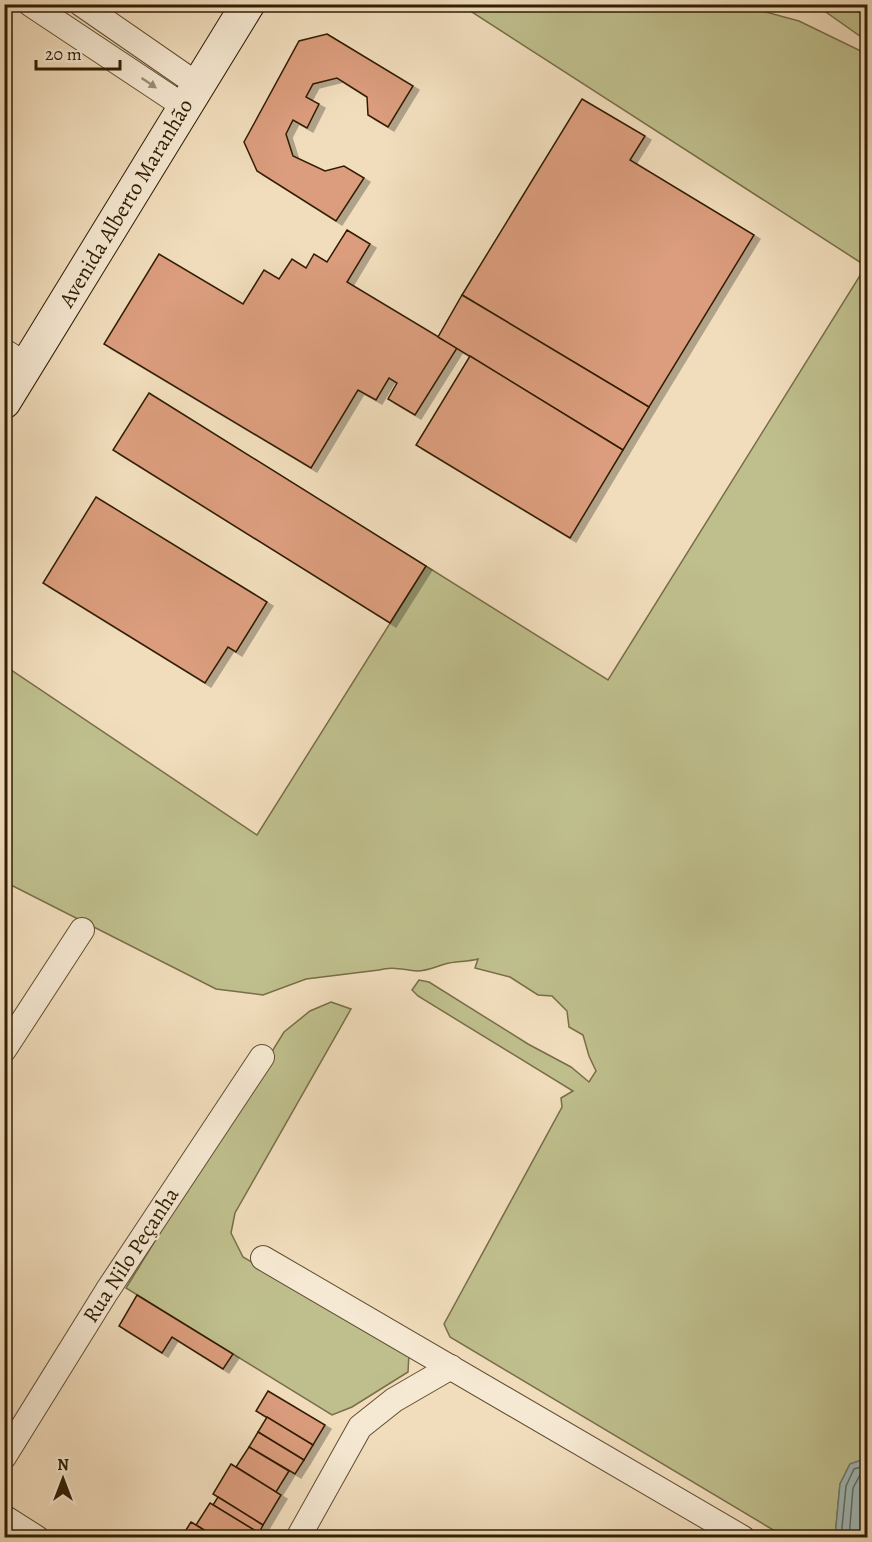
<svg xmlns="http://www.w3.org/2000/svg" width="872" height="1542" font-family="Alegreya,serif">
  <defs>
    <filter id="shadow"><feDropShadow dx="6" dy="4" stdDeviation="0" flood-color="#0004"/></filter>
  </defs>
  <rect width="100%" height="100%" fill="#f1ddbc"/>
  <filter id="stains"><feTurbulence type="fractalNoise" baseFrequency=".00333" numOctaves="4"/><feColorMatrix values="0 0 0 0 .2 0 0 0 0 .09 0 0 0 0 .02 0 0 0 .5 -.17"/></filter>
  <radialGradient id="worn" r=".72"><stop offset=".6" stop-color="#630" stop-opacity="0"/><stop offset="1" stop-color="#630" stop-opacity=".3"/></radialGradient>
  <g fill="#bfbf8d" stroke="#786e48" stroke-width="1.5">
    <path d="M461,5h288l2,3 48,13 68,33 1,1404 -18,6 -10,20 -5,53h-50l-335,-200 -6,-13 118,-217 -1,-9 12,-7 -155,-95 -6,-6 7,-10 10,2 99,62 43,23 18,15 7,-11 -7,-15 -6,-21 -14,-8 -2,-16 -15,-15 -14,-1 -28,-18 -35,-9 3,-9c-11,3 -23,2 -33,5 -10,3 -18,7 -28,7 -14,-1 -24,-5 -38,-1l-73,9 -43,16 -47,-6 -211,-107v-216l252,169 169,-269 182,114 258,-414z"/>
    <polygon points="816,5 847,5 867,17 867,41"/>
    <polygon points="331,1002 351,1009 235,1213 231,1233 243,1257 409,1353 408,1372 352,1407 332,1415 126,1288 284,1032 310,1011"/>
  </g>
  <polygon fill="#9ebab9" stroke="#727c70" stroke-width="1.5" points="867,1458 867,1537 835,1537 840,1484 850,1464"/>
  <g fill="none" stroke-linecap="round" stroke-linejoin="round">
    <g stroke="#686c5e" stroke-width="1.5">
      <polyline points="841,1538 846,1486 854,1469 868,1465"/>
      <polyline points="849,1538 853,1488 860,1475 868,1473"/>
    </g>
  </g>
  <g fill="#db9d7d" stroke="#311e03" stroke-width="1.5" filter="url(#shadow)">
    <polygon points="327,34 413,86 388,127 368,115 367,97 337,78 313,84 306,97 319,104 307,128 293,120 286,134 293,156 325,171 344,166 364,178 336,221 257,171 244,142 299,41"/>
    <polygon points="582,99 645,136 630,160 754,235 649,407 462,295"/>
    <polygon points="347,230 370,244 347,282 457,348 415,415 388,399 397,383 389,378 376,400 358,390 311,468 104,344 159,254 243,304 264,270 279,279 292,259 306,268 314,254 327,262"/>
    <polygon points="462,295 649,407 623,450 438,337"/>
    <polygon points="470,356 623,450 570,538 416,445"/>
    <polygon points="149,393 426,566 390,623 113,450"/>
    <polygon points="96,497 267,602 236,652 228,647 205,683 43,583"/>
    <polygon points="137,1295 233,1354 223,1369 172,1337 162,1353 119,1326"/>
    <polygon points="268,1391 325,1425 313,1445 256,1411"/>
    <polygon points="267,1417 313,1445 304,1460 258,1432"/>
    <polygon points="258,1432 304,1460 295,1474 249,1447"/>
    <polygon points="249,1447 289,1471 276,1492 236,1467"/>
    <polygon points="231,1464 281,1495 263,1525 213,1494"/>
    <polygon points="218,1497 263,1525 259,1533 213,1505"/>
    <polygon points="210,1503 259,1533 256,1538 217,1538 196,1525"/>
    <polygon points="191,1522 196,1525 217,1538 181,1538"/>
  </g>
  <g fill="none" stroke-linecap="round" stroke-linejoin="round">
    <g stroke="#614e31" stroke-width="26">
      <g id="street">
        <polyline points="30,4 185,107"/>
        <polyline points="81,4 198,85"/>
        <polyline points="4,351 27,365"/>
        <polyline points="4,1050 82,930"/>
        <polyline points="263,1258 743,1538"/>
        <polyline points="4,1457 107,1291 262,1057"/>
        <polyline points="4,1517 37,1538"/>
        <polyline points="298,1538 360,1427 394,1400 451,1367"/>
      </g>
    </g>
    <g stroke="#311e03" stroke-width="35">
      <polyline id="secondary" points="4,402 248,4"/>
    </g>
    <use href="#street" stroke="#f6e9d3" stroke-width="24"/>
    <use href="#secondary" stroke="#f6e9d3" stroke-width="33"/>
  </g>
  <defs><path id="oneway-solid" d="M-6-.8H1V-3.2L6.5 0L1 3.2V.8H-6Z" transform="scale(1.5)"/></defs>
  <use fill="#9d8e75" href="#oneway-solid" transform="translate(149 83) rotate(34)"/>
  <g text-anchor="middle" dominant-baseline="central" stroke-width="4.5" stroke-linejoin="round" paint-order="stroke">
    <g font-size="22" fill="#311e03" stroke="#f6e9d3">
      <text transform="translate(126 203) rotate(-59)">Avenida Alberto Maranhão</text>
      <text transform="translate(131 1255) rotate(-57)">Rua Nilo Peçanha</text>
    </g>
  </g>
  <rect width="872" height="1542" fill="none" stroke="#f1ddbc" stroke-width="24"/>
  <rect x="6" y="6" width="860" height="1530" fill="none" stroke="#311e03" stroke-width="3"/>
  <rect x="12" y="12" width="848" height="1518" fill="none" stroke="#311e03" stroke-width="1.5"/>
  <g transform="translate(63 1479)" stroke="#f6e9d3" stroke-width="4.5" paint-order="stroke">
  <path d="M0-4.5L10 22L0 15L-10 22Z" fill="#311e03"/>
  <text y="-9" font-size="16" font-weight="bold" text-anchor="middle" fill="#311e03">N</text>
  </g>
  <path d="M36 60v9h84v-9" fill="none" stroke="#311e03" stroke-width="3"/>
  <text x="45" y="60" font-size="18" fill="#311e03" stroke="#f6e9d3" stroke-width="4.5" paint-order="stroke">20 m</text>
  <rect width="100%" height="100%" filter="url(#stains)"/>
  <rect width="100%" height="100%" fill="url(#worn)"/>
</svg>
